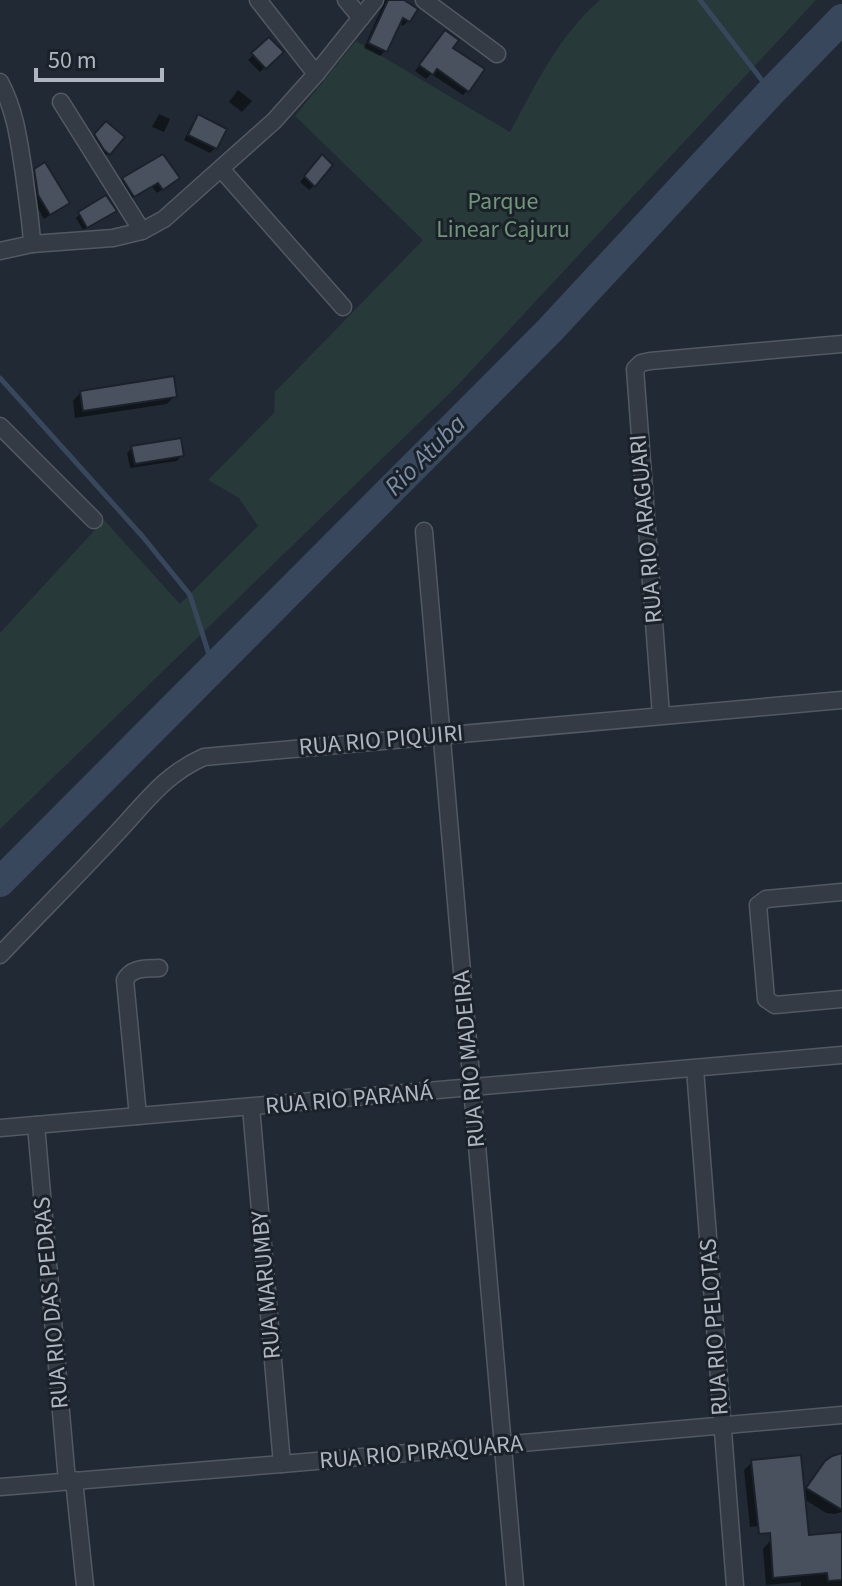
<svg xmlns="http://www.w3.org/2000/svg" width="842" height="1586" font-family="'Source Sans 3',sans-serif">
  <rect width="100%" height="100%" fill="#212a34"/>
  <path fill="#273939" d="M600,0h216l-361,388 -455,441v-196l104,-113 76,84 78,-78 -19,-28 -31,-18 66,-67 1,-21 148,-152 -128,-124 61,-75 154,91c25,-46 49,-97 90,-132z"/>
  <g fill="#0007">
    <polygon points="385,0 400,0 408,21 403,26 399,23 385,51 380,56 364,48"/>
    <polygon points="441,37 450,48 468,90 463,95 431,74 426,79 415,71"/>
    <polygon points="269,39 281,52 260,72 248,60"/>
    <polygon points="238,90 252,101 242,112 229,102"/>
    <polygon points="159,114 170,119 164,132 152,127"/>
    <polygon points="198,117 215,148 210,153 184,140 193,122"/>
    <polygon points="106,124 122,138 103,159 90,141"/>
    <polygon points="163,156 173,183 157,193 152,187 128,201 118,185 123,180"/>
    <polygon points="317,162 314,186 309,190 300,182"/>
    <polygon points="36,170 67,203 44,219 34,201 30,176"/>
    <polygon points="114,211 83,230 76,218 80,214"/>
    <polygon points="81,392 175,396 167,404 75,418 73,401"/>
    <polygon points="132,448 182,455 177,461 130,468 127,453"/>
    <polygon points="842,1456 842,1512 834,1514 826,1513 804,1499 797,1520 750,1527 744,1470 752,1462 803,1492 817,1472 826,1463"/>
    <polygon points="842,1534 842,1586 801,1586 801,1582 766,1585 763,1549 771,1540"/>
  </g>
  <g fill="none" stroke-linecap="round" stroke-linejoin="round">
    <g stroke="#38475c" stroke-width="5">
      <polyline points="700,0 771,92"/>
      <polyline points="0,378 143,537 190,595 213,667"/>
    </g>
    <polyline stroke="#38475c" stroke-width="30" points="0,882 550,330 771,92 842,19"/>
  </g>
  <g fill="#48515d" stroke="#1c222b" stroke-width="2">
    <polygon points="388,0 404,0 418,9 410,22 403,18 387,52 368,43"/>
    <polygon points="445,30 459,40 453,48 485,69 469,92 437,69 433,75 419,65"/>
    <polygon points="269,37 284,52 266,69 251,53"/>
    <polygon points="198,114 227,129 217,149 188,135"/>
    <polygon points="106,121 125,137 110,155 104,150 94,134"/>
    <polygon points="163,154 180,178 163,190 158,183 134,197 122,178"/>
    <polygon points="322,154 333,165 315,187 304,176"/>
    <polygon points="45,162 70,203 50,215 38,195 34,169"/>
    <polygon points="106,195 117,211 87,228 78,212"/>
    <polygon points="174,376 177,397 83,411 80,391"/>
    <polygon points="181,438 184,456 135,464 131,446"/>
    <polygon points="842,1453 842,1510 806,1488 825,1461 832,1456"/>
    <polygon points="801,1455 809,1535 842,1532 842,1580 828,1581 827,1573 773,1578 770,1533 759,1534 751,1460"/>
  </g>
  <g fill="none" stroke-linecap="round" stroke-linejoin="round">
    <g stroke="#525962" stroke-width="19">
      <g id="minor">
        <polyline points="258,0 316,74"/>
        <polyline points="346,0 361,18"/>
        <polyline points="424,0 497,54"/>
        <path d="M0,82c16,30 19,60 24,92 3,24 7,47 8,70"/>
        <polyline points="61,102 142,231"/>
        <polyline points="222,170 343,307"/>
        <polyline points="0,251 32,244 113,238 142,231 164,219 274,121 316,74 375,0"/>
        <polyline points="0,426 94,520"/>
        <polyline points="424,531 515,1586"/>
        <polyline points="661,715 635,369 641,363 650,361 842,344"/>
        <polyline points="842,892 766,899 758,905 766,999 775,1005 842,999"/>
        <path d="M0,955c39,-41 78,-80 116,-121 29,-31 49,-60 88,-77l638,-57"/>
        <polyline points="695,1069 735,1586"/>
        <polyline points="251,1107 282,1464"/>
        <path d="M138,1116l-13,-136c7,-13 20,-11 34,-12"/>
        <polyline points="36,1125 67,1481"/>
        <polyline points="0,1128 842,1055"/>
        <polyline points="74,1480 85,1586"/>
        <polyline points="0,1487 282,1464 842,1415"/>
      </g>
    </g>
    <use href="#minor" stroke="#343b45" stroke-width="16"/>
  </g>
  <g text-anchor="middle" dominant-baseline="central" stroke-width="6" stroke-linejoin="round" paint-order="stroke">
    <g font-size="24" fill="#709578" stroke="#1a2129">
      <text x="503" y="201">Parque<tspan x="503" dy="28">Linear Cajuru</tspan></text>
    </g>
    <g font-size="24" fill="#afb6c1" stroke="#1a2129">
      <text transform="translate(646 529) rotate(-95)">RUA RIO ARAGUARI</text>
      <text transform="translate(381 740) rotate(-5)">RUA RIO PIQUIRI</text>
      <text transform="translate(469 1059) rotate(-95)">RUA RIO MADEIRA</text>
      <text transform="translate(349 1099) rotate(-5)">RUA RIO PARANÁ</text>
      <text transform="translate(266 1285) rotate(-95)">RUA MARUMBY</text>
      <text transform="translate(51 1303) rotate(-95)">RUA RIO DAS PEDRAS</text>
      <text transform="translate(714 1327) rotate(-94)">RUA RIO PELOTAS</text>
      <text transform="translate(421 1452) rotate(-5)">RUA RIO PIRAQUARA</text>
    </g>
    <g font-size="26" font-style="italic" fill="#7a8ea7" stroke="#1a2129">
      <text transform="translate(425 455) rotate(-45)">Rio Atuba</text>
    </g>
  </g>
  <path d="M36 68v12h126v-12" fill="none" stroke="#afb6c1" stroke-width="4"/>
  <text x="48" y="68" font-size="24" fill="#afb6c1" stroke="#1a2129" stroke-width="6" paint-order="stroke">50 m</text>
</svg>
